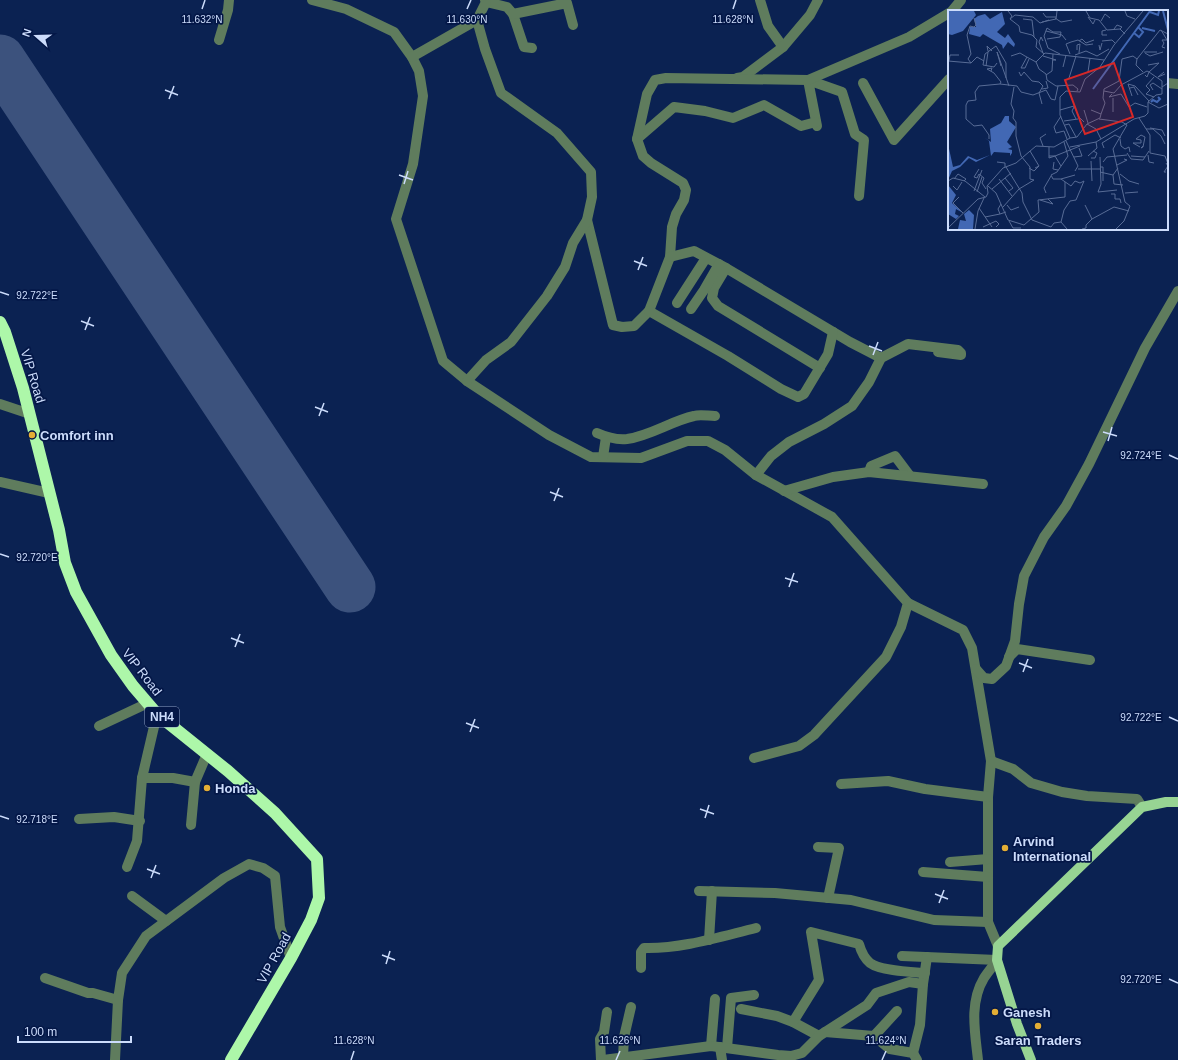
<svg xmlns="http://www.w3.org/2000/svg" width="1178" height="1060" font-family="Arial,sans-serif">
  <rect width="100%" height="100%" fill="#0b2252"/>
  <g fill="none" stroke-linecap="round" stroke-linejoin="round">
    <polyline stroke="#3c527d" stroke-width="51" points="0,60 350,587"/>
    <g stroke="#5f7c5d" stroke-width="10">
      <polyline points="312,0 346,9 394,32 412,57 419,71 423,96 413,164 396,219 443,361 467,381 549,435 591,457 641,458 687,441 708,441 725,450 756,475 832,517 908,603 901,627 886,657 814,735 799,746 754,758"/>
      <polyline points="760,0 768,26 783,47"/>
      <polyline points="486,2 507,7 513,14 524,47 532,48"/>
      <polyline points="952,11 961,0"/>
      <polyline points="513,14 567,3 573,25"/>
      <polyline points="219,40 228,10 229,0"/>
      <polyline points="412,57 477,20"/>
      <polyline points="737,78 743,77 783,47 810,15 818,0"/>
      <polyline points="863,83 894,140 949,79"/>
      <polyline points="1167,83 1178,84"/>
      <polyline points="817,126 808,80 842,92 855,134 864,140 859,196"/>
      <polyline points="637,139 674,107 705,111 733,118 764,105 801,126 816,122"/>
      <polyline points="587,220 613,325 622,327 634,326 649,311 670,257 672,227 676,214 684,200 686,190 683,183 651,163 643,156 637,139 647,94 655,80 666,78 808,80 909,37 949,13"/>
      <polyline points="670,257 694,251 726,268 850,342 881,358"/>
      <polyline points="726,268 714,288 712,298 718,306 820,368"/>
      <polyline points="677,303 706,258"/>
      <polyline points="691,309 704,290 719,264"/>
      <polyline points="649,311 728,356 781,389 798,397 804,394 828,354 833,332"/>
      <polyline points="467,381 486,360 511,342 547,296 565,267 573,243 587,220 592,197 591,172 557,133 501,93 485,49 477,20 486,2 485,0"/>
      <polyline points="0,404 30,414"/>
      <path d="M597,433c9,4 20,7 30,6 23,-3 44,-18 67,-23 6,-2 14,0 21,0"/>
      <polyline points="603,457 606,437"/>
      <polyline points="869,472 871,466 895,456 910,476"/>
      <polyline points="756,475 771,456 789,442 824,424 852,406 869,382 881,358 908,344 958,350 961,353 961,355 938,352"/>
      <polyline points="0,482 49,493"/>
      <polyline points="784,491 833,477 869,472 983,484"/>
      <polyline points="908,603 963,630 972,648 991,761 988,797 988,922 998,946"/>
      <polyline points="1009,657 1017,649 1090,660"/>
      <polyline points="976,669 984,678 992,679 1006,666 1015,641 1019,604 1024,576 1044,537 1066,506 1089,464 1145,348 1178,291"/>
      <polyline points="99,726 148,703"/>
      <polyline points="991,761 1013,769 1031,783 1062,792 1087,796 1137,799 1142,807"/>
      <polyline points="142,778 173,778 195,782"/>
      <polyline points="841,784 888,781 925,789 988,797"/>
      <polyline points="79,819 114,817 140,821"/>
      <polyline points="191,825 195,782 207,754"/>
      <polyline points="818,847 839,848 828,898"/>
      <polyline points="950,862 988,859"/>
      <polyline points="127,867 137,841 142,778 157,714"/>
      <polyline points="923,872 988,877"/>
      <polyline points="699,891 775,893 851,900 934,920 988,922"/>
      <polyline points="132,896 166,921"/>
      <polyline points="709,940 712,891"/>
      <polyline points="902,956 997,960"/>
      <path d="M641,968v-16l3,-4c37,1 75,-11 112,-20"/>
      <polyline points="45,978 88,993 93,993 118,1000"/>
      <polyline points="741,1009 777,1016 793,1022 819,1036"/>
      <path d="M793,1022l26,-42 -8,-48 48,12c2,7 5,14 11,19 11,8 41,9 55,10"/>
      <polyline points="825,1032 874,1036 890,1049 913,1053 917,1060"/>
      <polyline points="874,1036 897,1011"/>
      <polyline points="711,1046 715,999"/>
      <polyline points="720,1047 722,1060"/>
      <polyline points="727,1048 731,998 754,995"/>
      <polyline points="913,1053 920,1025 923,984 927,957"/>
      <polyline points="623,1057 624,1037 631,1007"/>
      <polyline points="115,1060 118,1000 122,973 146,936 224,878 249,864 263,868 275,876 280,927 291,958"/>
      <polyline points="601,1060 600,1039 604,1032 607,1012"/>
      <polyline points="603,1060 711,1046 778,1055 791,1056 802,1053 819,1036 867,1005 876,993 909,982 923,984"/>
      <path d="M978,1060c-3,-28 -9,-57 6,-82 4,-6 9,-12 13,-18"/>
    </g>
    <polyline stroke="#97d493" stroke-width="10" points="1031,1060 1017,1024 997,960 998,946 1142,807 1166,802 1178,802"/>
    <polyline stroke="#adf7a9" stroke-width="12" points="0,322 5,332 23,388 59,530 65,563 76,592 111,655 133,686 157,714 228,771 275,813 317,859 319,898 311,920 291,958 231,1060"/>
  </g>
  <path fill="none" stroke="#ccdcfb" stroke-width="1.5" d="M202,9l3,-9M467,9l4,-9M733,9l3,-9M165,90l13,5M169,99l5,-13M399,175l14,5M404,184l4,-13M634,261l13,5M638,270l5,-13M0,292l9,3M81,321l13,5M85,330l5,-13M869,346l13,5M873,355l5,-13M315,407l13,5M319,416l5,-13M1103,432l14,4M1108,441l4,-14M1169,455l9,4M550,492l13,5M554,501l5,-13M0,554l9,3M785,578l13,4M789,587l5,-14M231,638l13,5M235,647l5,-13M1019,663l13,5M1023,672l5,-13M1169,717l9,4M466,723l13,5M470,732l5,-13M700,809l14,5M0,816l9,3M705,818l4,-13M147,869l13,5M151,878l5,-13M935,894l13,5M939,903l5,-13M382,955l13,5M386,964l4,-13M1169,979l9,4M351,1060l3,-9M616,1060l4,-9M882,1060l4,-9"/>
  <g fill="#e4ae35" stroke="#041747" stroke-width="1.5">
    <circle cx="32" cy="435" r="4"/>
    <circle cx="207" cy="788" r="4"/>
    <circle cx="1005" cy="848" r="4"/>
    <circle cx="995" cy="1012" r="4"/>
    <circle cx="1038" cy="1026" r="4"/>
  </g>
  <g text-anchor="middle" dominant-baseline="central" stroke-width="3.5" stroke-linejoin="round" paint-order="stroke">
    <rect fill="#041747" stroke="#90a1c5" stroke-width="1" x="145" y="707" width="34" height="20" rx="3"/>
    <g font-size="12" font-weight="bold" fill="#ccdcfb">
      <text x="162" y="717">NH4</text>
    </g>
    <g font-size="13" fill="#ccdcfb" stroke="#041747">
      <text transform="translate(33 376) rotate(73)">VIP Road</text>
      <text transform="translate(142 672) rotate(52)">VIP Road</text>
      <text transform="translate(274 958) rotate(-61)">VIP Road</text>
    </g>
    <g font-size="13" font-weight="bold" fill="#ccdcfb" stroke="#041747" text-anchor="start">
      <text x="40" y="435">Comfort inn</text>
      <text x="215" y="788">Honda</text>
      <text x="1013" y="841">Arvind<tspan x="1013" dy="15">International</tspan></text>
      <text x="1003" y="1012">Ganesh</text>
      <text x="1038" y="1040" text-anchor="middle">Saran Traders</text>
    </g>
  </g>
  <g transform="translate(948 10)">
    <rect width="220" height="220" fill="#0b2252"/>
    <path d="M0,1h26l2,4 -13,16 -11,4 -4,-1zM54,2l3,12 -8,8 8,6 3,-4 7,10 -1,3 -6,-5 -5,7 -1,-4 -19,-11 -3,3 -11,-3 1,-7h6l-2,-8 4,-3 7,-2 5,5zM57,106h4v5l7,6 -9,15 5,5 -4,2 4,1v3l-2,3v-3l-16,-1 -3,4 -2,-15 -4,-3 6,4 -1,-13 11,-6zM0,134l5,23 7,-2 8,-9 9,4 13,-5 -14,7 -7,-4 -9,9 -8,4 -4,9zM0,175l8,10 -4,8 11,10 -7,-4 -1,5 4,2 -3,3 -8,-5zM21,200l5,5 -1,14h-15l2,-9 6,1 -2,-7z" fill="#4268b4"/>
    <path fill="none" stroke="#4268b4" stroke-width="2" d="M215,1l5,19M202,2l8,3 1,-4M194,18l13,3M186,23l5,4 4,-5 -5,-5M145,79l57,-78M203,92l2,-2 4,2 3,-3 -2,-2"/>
    <path fill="none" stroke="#586c96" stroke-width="1" d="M60,1l4,5 -2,3 5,-4 18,2 7,6 9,-3M138,1l4,7 9,2 8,10 13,-1 5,5M177,1l2,5 8,3M95,3l3,4h10M140,7l5,7 2,-4M107,8l6,4 11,-2M62,9l9,7 1,6 12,3 5,5 -1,7 8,7M75,9l9,1 2,17M153,11l4,-7 5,4M94,12l14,-3 1,-8M166,19l3,-4 5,2 -2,2M158,20l-4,1v4h5M213,20l6,10h-5l2,3 -2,4 3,1M98,21l16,4 4,5M99,29l13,-2 1,-5h-8l-6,-4 -3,8 4,12 12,6M95,31l-2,-4 -2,5 4,11M131,31l3,-2 4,4 8,-3M154,31l10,-1 3,3M151,35l1,5 2,-7M129,40v-5l3,-1 -1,9M40,41l-1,-5 5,5M196,42h13M197,43l5,3 13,-4M122,44l-4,-10 5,-2 7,-2 8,5 7,-1M127,45l11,-4 11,5 12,-7M63,46l9,-3 5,3 11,6 3,7 7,5 1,6 9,6 17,-1 5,4 -1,2M95,46l13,4h-3M79,47l-6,11h4l4,-9M189,49l-1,6 7,7M0,51l23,2 6,-6 7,4M1,51l1,-6h9M88,52l9,-9 59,7M23,53l-3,-4 3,-5 -4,-19 3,-9 4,1 2,-2 -2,-7M49,53l-3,4 -11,-2 2,-11 11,-8 10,17v15M200,55l11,-2 -10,9 13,9v6M38,56l2,-14M53,56l-4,-14 12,34M115,57l3,-12M43,61l1,-3 -5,1 7,4 7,9 -1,2M71,62l2,4 3,-4 8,9 7,1 4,4 -4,7 3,11M140,62l2,-14M216,62l-6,5 7,-3M98,65l6,-4 1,-17M121,68l7,-22M180,74l7,2 14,15M180,74l4,12M182,78l4,-1 4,8M94,79l6,-1 -2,-7M205,80l-3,-5 3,-2 9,6M156,81l10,2 7,-8 26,-14 2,1 -2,5 -2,-2M164,84l-3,3 12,-3 8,13 6,-4 12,4M206,87l-8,-3 4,-4 -4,-4 8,-9M165,88v14M200,92l11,6 9,-4M126,97l-2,4 4,8M112,100l14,-4 5,11 5,5M136,100l4,13M143,100l10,4 4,-11 -2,-5 1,-9 15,-8 3,-22 11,-3 4,3 23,-29 8,4M113,106l-7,11 2,6 8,-2 3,8M191,108l11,17v18l15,3 3,8M151,109l23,3 5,3 -14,24 12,53 5,4 -6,15 -8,8M116,111l14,-2M139,114l13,-6 1,-4M117,115l4,-1 7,13M202,118l12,2 3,6M198,119h7l8,7 4,8M122,128l7,-1 10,-13 9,5 5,10 33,-20 11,-3 3,-3v-11l8,-7 6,-1v-7l6,-4M41,129v-4l-7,-10 -8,1 -8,-7v-14l2,-4 8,-1 -1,-8 4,-6 21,-2 17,2 4,6 12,3 13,-5 5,9 4,1 3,-14M172,129l1,7 4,3 4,-2 1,5M118,131l12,25 -3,5M95,136l-3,-8 6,-4M101,137v9h6l25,-10M122,137l26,-5M192,137l-7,-4h8v-3l-5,-1 5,-4 4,2 -2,10 -2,1 2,-2M156,138l-2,-5 13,-8 6,3M82,141l9,15 -4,2M179,143l4,6 12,1 6,-9M200,145l1,7 5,1M101,146v2l6,-2 6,10M140,146l9,-8 -1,-6 5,-3M183,146l14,1M126,147l8,-1 -3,-8M152,147l1,27 -3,8 19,-2M143,148h4l2,-5 -4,-2M143,151l1,20M49,152l8,1v4M106,152l-1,7 5,1M155,152l4,-5 20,-2M169,155l10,-5 -3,-1M58,157l16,26 1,9 9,18 19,7 3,-4 7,-1 6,7M152,157h3v14M81,158l5,3 5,-5M31,159l-5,8 3,1 2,-4 5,4 -2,5 4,6M130,159h22M152,162l13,3 5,-7M218,162h-2l4,-6 -2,-3M172,164l9,7 10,3M165,165l1,9 9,1M57,168l8,10 -4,3M6,169l4,-5 8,5 -2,2M51,169l13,17M113,169l14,-4M0,171l5,-3 12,3 20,16M5,176l4,4 5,-8M40,176l8,7 12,27 16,5 15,-13 -1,-12 27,-3v-15M44,179l19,-16M26,181l8,-21M29,182l5,-15M98,183l-2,-5 7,-12M177,183l13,-1M163,184h4v5h5l1,4M11,187l-6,6 10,10M92,190l13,4 -5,-5M53,194l-3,5 2,5 6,-2M59,195l4,5 8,-3M137,195l7,14M55,197l16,-18 15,-9 -4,-1v-12l-9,-11 -5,-20v-14l-3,-4 1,-7 -3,-7 3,-17M31,198l13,19M37,207l15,-3M61,211l4,7h8M113,212l3,-12 6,-9 6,-1 8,-19 -4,2 -5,-2 -4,5 -10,-7h-8l-2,-4 6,-3 11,-16 -4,-14M35,217l13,-6 3,3 -3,3M0,218l30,-29 8,-2 2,-4 -1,-7 16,-18 13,-5 20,-17 18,1 16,-9 -10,-23v-18l6,-6 14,1 5,-13 15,-12 14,-22 29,-34M27,219l3,-18 6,-13M134,219l4,-1v-3l6,-6 22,-12 15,4"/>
    <path fill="#d62828" fill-opacity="0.15" stroke="#d62828" stroke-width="2" d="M166,53l19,54 -48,17 -20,-54z"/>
    <rect width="220" height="220" fill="none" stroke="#ccdcfb" stroke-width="2"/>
  </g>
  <g font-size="10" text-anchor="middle" fill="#ccdcfb" stroke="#041747" stroke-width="3.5" stroke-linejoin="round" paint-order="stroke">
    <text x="202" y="23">11.632°N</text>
    <text x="467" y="23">11.630°N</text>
    <text x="733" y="23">11.628°N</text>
    <text x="37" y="299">92.722°E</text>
    <text x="1141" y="459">92.724°E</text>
    <text x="37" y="561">92.720°E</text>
    <text x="1141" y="721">92.722°E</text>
    <text x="37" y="823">92.718°E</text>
    <text x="1141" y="983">92.720°E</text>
    <text x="354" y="1044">11.628°N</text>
    <text x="620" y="1044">11.626°N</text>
    <text x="886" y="1044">11.624°N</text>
  </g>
  <g transform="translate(36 36) rotate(290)" stroke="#041747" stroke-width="3" paint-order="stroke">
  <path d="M0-3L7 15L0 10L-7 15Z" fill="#ccdcfb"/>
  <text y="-6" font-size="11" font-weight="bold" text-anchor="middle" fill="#ccdcfb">N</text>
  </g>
  <path d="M18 1036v6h113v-6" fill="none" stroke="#ccdcfb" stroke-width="2"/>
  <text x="24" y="1036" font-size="12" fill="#ccdcfb" stroke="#041747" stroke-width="3" paint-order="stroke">100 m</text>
</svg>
